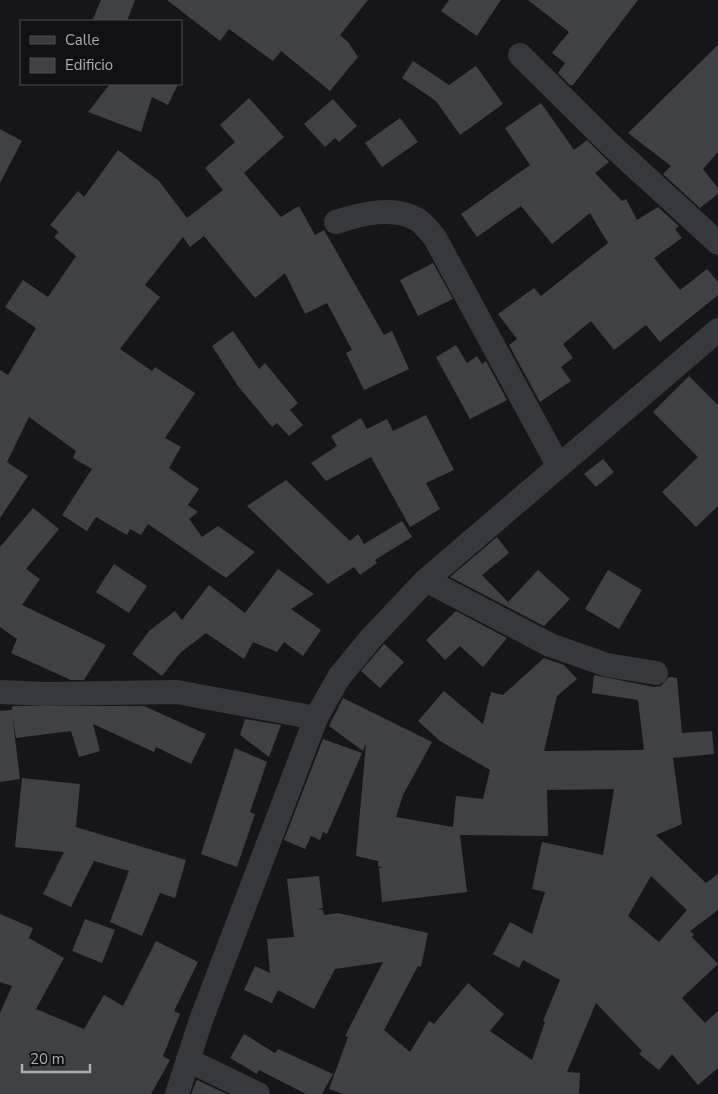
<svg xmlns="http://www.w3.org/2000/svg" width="718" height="1094" font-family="'Nunito Sans',sans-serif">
  <rect width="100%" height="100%" fill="#161618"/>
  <g fill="#404145" fill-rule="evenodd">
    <polygon points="101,0 135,0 127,21 92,21"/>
    <polygon points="167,0 368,0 340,35 348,42 358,57 330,91 281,51 273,61 229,29 220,41"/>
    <polygon points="449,0 501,0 477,36 441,11"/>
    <polygon points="528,0 638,0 573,85 570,85 558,73 565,63 552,53 569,32"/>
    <polygon points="718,45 718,152 703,169 718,188 718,194 700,208 663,174 671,166 628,133"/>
    <polygon points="413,61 449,85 476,66 503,104 460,135 436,101 402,78"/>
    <polygon points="110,84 178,84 168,105 152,97 141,132 88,112"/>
    <polygon points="249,98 284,137 244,173 281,217 299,206 315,235 324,230 384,335 392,331 409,369 364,390 346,353 352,350 327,303 305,314 285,273 255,298 204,236 190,247 183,237 145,285 160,297 120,349 152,371 155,367 195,393 165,438 181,447 169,468 199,489 188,505 198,512 189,519 202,537 218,526 255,552 226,578 148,524 141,535 130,529 127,535 96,517 87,531 62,515 92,469 73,458 76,451 29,417 7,462 28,476 0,518 0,370 8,375 36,328 5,307 23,280 48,297 76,256 54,237 59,232 50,225 78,191 84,197 118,150 159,181 187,218 223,190 205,168 235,142 220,125"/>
    <polygon points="333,99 357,126 339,142 335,138 325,147 304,124"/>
    <polygon points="541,103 574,150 587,140 609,162 595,173 622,201 626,199 637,220 658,207 679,226 675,229 682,238 654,258 680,290 707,269 718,282 718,295 660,342 646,325 614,350 591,321 563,344 573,358 561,367 571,381 540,402 509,345 517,339 498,314 534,288 541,296 608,243 590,213 552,244 521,206 477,237 461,214 530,165 505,128"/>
    <polygon points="400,118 418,142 382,167 365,143"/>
    <polygon points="0,129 22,141 0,183"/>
    <polygon points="433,263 453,299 418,316 400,280"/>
    <polygon points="233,331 259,369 265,363 298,403 290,410 303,425 289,436 277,423 272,427 238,386 212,346"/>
    <polygon points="456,345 467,363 477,356 482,364 486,361 507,400 470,419 436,357"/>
    <polygon points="689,376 718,405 718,506 696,527 662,492 698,457 653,412"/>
    <polygon points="426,415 454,470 426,483 440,509 410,527 371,457 326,481 311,463 337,446 331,436 361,418 367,429 387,419 393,431"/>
    <polygon points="603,459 614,472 596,487 584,474"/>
    <polygon points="286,480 350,541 358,534 364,544 402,521 412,537 375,560 377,563 360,575 354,567 328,584 247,506"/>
    <polygon points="33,508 59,529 26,569 40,579 22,605 106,645 84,680 71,680 11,653 17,639 0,627 0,547"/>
    <polygon points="497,537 509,553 482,575 508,602 538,570 570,599 544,626 450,577"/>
    <polygon points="114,564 147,586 129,613 96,592"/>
    <polygon points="278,569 314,594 291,609 321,630 303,656 284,642 277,652 253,642 244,659 206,633 180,653 162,676 132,654 149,631 175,611 182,620 209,585 245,613"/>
    <polygon points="608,570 642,590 619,629 585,609"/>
    <polygon points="456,611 507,638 483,667 460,646 445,660 426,640"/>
    <polygon points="384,644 404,662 380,688 361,671"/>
    <path d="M544,658l20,7 13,14 -20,17 -13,55 100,-1 -6,-50 -46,-7 2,-18 60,12 7,-1 8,-9 8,1 5,55 30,-2 2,23 -41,4 9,66 -26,11 50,48 12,-9v36l-28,21 4,3 -2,3 26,27 -36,34 23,25 13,-12v57l-20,17 -26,-31 -13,16 -20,-16 3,-3 -46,-48 -29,69 13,1 -1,21h-236l-14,-5 19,-52 -3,-1 38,-74 -48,7 -21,40 -36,-19 -6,13 -28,-13 11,-24 15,7 -3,-34 27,-2 -7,-58 32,-3 4,32 -6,1 6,1 1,5 14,-2 90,20 -7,34 -3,-1 -34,64 26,22 19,-31 5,3 34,-41 36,31 -14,17 42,29 13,-38 -2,-1 17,-41 -37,-20 -4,8 -26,-14 17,-32 22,12 13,-42 -13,-3 10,-47 61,13 11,-66 -67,1 1,46 -88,-1 7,57 -85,10 -3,-34h4l-5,-2v-5l-22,-5 10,-112 -3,7 -34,-25 14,-28 89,44 -29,53 -7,22 57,10 3,-31 27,3 7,-29 -50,-29 -22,-20 26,-30 39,33 8,-32 12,3zM651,876l36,34 -28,32 -31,-26z"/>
    <polygon points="144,706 206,734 191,764 156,747 154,752 93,724 100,751 79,757 71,731 16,738 12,713 20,779 0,782 0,711 12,710 12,707 14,706"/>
    <polygon points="245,719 281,725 269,757 240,735"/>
    <polygon points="323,739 362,753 327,834 323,832 320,840 311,836 305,849 284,840"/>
    <polygon points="235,748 267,762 250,812 255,814 237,867 201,854"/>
    <polygon points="22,778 80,784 76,827 186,860 175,898 160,893 142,936 110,922 129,871 94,861 71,907 43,894 64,852 15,847"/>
    <polygon points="0,914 33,928 29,938 64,958 36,1009 84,1029 104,995 123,1006 156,941 198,962 174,1011 180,1014 163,1056 170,1060 151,1094 0,1094 0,1013 12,986 0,982"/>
    <polygon points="85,919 115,930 102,963 72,951"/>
    <polygon points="244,1034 275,1053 278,1049 333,1074 322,1094 306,1094 259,1070 257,1074 230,1058"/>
    <polygon points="197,1080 227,1094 191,1094"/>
  </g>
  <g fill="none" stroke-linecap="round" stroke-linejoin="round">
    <g stroke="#37383d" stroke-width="24">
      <polyline points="520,55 610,144 718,243"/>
      <path d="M336,222c25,-8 58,-17 82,-2 6,4 12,12 17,18l123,227"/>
      <polyline points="426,580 550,645 607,665 656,673"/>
      <polyline points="0,692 45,694 177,692 316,718"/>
      <polyline points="188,1060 258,1094"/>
      <polyline points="177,1094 201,1020 316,718 339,677 372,637 426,580 718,330"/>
    </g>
  </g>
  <rect x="20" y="20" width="162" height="65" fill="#111113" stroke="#4d4f55"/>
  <rect x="30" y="36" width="25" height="8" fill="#37383d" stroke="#4d4f55"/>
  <text x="65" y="45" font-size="15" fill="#a8adb8">Calle</text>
  <rect x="30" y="58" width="25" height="15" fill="#404145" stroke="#4d4f55"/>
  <text x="65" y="70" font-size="15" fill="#a8adb8">Edificio</text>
  <path d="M22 1064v8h68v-8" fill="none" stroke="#a8adb8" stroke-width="2.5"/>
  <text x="30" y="1064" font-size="15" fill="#a8adb8" stroke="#111113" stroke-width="4" paint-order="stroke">20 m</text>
</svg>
